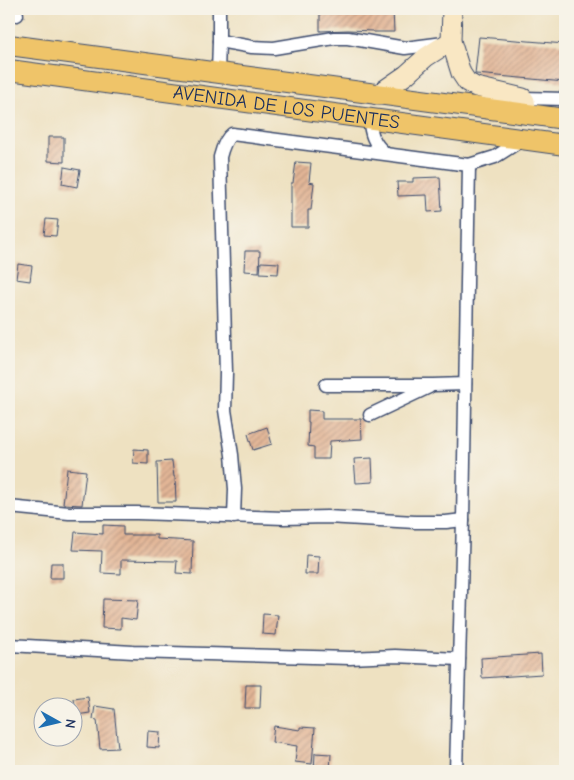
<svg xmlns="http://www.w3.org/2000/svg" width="574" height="780" font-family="'Comic Neue',sans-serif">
  <defs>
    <pattern id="building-hatch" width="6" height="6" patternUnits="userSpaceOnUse" patternTransform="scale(1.25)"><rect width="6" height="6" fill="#e3b696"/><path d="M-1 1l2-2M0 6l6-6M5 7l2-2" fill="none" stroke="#b7947e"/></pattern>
  </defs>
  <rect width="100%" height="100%" fill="#f7f3e8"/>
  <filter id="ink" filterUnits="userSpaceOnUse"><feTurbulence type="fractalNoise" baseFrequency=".02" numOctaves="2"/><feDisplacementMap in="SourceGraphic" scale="10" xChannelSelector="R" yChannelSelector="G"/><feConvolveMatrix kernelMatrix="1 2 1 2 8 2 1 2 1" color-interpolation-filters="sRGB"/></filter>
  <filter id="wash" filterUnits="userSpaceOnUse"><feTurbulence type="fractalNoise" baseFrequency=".0096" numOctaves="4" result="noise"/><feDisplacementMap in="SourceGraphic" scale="20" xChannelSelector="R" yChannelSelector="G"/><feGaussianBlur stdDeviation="1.12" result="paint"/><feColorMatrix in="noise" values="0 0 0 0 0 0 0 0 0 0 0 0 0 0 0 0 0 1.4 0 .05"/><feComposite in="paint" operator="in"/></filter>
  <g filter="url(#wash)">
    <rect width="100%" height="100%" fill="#eee1c1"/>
    <g id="blocks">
      <g fill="url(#building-hatch)">
        <polygon points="320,9 393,9 394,32 373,32 373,31 348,30 320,31"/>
        <polygon points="479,37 565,44 565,82 476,74 475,74"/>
        <polygon points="48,137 64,137 64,162 48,161"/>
        <polygon points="296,162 311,163 309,182 314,183 311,210 308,210 308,227 291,227 291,183 293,183"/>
        <polygon points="64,167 80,170 77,187 62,184"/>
        <polygon points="440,177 442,211 428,212 427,195 398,196 397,182 413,182 413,178"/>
        <polygon points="46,219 58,220 56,236 44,235"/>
        <polygon points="245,251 260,251 259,272 244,271"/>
        <polygon points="261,262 279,263 278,274 260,273"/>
        <polygon points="18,264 32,266 30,281 16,279"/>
        <polygon points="308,410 322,411 322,419 361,419 362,439 330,441 329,459 314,459 314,447 308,446 309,422 308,422"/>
        <polygon points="267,427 272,444 253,450 248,434"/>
        <polygon points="134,449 148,450 148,464 133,463"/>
        <polygon points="372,458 373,482 356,483 354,459"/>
        <polygon points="172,461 174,477 175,477 176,502 158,502 157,462"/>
        <polygon points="67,469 86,471 82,505 63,504"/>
        <polygon points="103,525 123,526 123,535 157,535 157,539 193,541 192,574 176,573 177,561 121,560 121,574 101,573 102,551 73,550 75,532 103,534"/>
        <polygon points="306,555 319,556 318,574 305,574"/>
        <polygon points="51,563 63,563 63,578 50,578"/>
        <polygon points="103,599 138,600 136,620 121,618 121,629 102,628"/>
        <polygon points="263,614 278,615 276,635 262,634"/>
        <polygon points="541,654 542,674 482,678 481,658"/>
        <polygon points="246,685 261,685 260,708 245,708"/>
        <polygon points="88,697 90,713 76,715 74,699"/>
        <polygon points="95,706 114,709 118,748 100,749 97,720 93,719"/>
        <polygon points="274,726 300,730 300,727 315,728 312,764 295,762 297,746 272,742"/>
        <polygon points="148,731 160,732 159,748 147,747"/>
        <polygon points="315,753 331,754 330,771 314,771"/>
      </g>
    </g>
  </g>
  <g filter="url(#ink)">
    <use href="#blocks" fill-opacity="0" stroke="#3b4a6d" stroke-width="1"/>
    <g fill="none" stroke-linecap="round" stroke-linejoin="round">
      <g stroke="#3b4a6d" stroke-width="15">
        <g id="street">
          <polyline points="16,9 17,15"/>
          <polyline points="219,41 252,47 274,48 334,38 348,38 405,48 444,43"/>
          <polyline points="218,73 219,41 219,9"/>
          <polyline points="523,98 565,99"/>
          <path d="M369,118c2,16 4,25 16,35"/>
          <polyline points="326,385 433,385 465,384"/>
          <polyline points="370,415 429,387"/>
          <polyline points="9,507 69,513 137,513 284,518 327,517 415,522 446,522 463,520"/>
          <path d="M234,517l1,-28 -3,-34 -7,-45 1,-37 -6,-216c2,-8 5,-18 12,-23l237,31 26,-8 28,-18"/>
          <polyline points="9,645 133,652 350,658 395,656 459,659"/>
          <polyline points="456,771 463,520 469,165"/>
        </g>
      </g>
      <g stroke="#3b4a6d" stroke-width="21">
        <g id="secondary">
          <polyline points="452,9 451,41 461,73 467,82 476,87 523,98 525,101 527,114"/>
          <polyline points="377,95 406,75 426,57 451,41"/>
        </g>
      </g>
      <g stroke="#3b4a6d" stroke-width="22">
        <g id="primary">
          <polyline points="9,45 565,119"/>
          <path id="s1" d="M9,70l556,75"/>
        </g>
      </g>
      <use href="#street" stroke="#fff" stroke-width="12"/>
      <use href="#secondary" stroke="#f9e7c3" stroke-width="19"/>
      <use href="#primary" stroke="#efc469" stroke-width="20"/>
    </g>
  </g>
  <g text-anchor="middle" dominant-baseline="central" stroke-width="5" stroke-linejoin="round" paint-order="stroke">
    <g font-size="19" fill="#1b2f5e" stroke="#f7f3e8">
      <text stroke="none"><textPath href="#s1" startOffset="280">AVENIDA DE LOS PUENTES</textPath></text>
    </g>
  </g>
  <rect width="574" height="780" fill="none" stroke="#f7f3e8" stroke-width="30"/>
  <g transform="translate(58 722) rotate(98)"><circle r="24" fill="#f7f3e8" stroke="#9fa5b1"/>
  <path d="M0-4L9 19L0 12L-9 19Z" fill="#1f6fb2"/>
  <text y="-8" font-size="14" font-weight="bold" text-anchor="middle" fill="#1b2f5e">N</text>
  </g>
</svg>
